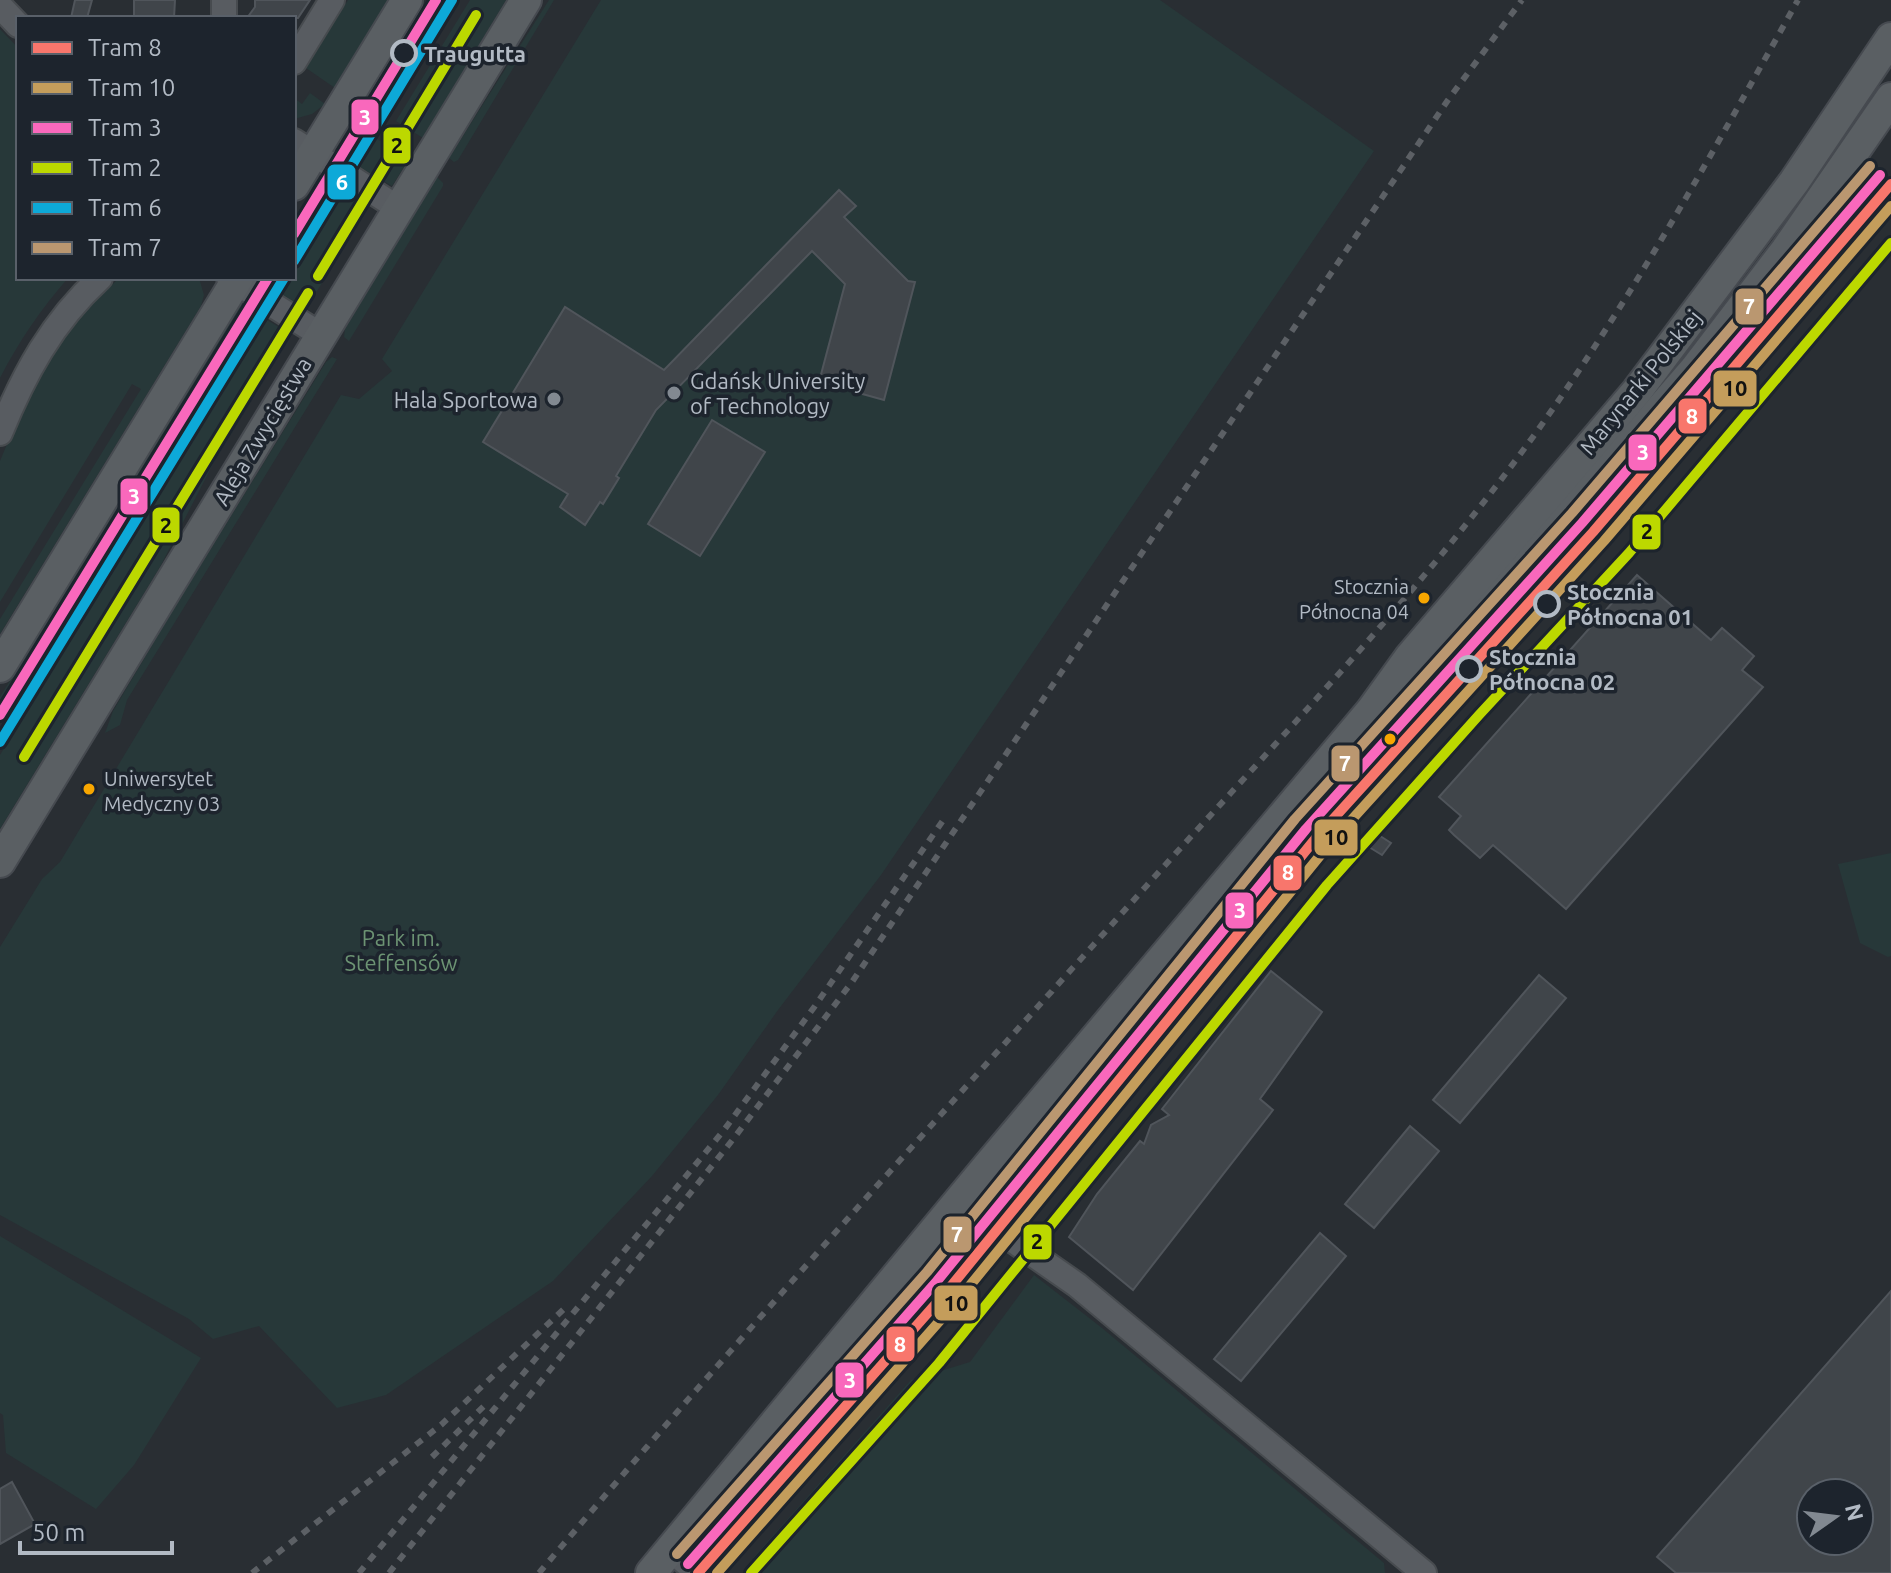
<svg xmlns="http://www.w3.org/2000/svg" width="1891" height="1573" font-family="Ubuntu,sans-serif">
  <rect width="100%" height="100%" fill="#292e33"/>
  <g fill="#273839">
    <polygon points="348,0 388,0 335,88 306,68"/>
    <polygon points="470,0 506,0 423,138 396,121"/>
    <polygon points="549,0 554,0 458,160 454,162 449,158"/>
    <polygon points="601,0 1160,0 1374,151 881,875 778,1010 718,1095 652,1176 553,1281 386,1395 337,1408 259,1326 213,1339 189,1319 0,1215 0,947 42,879 60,862 341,395 359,399 392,371 382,359"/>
    <path d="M0,29l18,19v230h50c-27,31 -49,63 -68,100z"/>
    <polygon points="310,93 325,104 312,114 294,119 294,98 302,104"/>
    <polygon points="374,137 409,159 392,186 358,166"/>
    <polygon points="437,177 443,183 443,186 349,341 344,337 345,329"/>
    <polygon points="345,184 364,198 365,213 317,291 295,302 276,299 289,278 294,278 294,269"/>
    <polygon points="119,278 199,278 204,295 201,306 0,634 0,619 141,389 132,384 0,602 0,461 39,367 75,322"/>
    <polygon points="240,304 248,309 0,715 0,697"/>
    <polygon points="264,318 290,334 290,337 214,462 160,567 0,829 0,755 262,326 260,325"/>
    <polygon points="332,357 337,359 127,700 120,725 105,733 113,711 170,615 326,362"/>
    <polygon points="1891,853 1891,956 1888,957 1860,943 1838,864"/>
    <polygon points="0,1236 201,1358 134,1465 96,1509 6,1453 3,1415 0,1413"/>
    <polygon points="1034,1275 1102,1328 1384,1563 1385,1573 762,1573 752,1564 753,1558 911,1380 970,1362"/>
  </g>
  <g fill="#40454a" stroke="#50555b" stroke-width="2" fill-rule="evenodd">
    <polygon points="75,0 92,0 87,18 71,18"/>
    <polygon points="134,0 175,0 174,18 134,18"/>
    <polygon points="255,0 310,0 298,18 247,18 255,7"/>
    <polygon points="839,190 856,206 844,217 908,281 915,282 884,400 819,382 845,284 812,251 656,410 616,476 619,478 603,504 600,502 585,525 560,507 568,494 483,442 565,307 664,370"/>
    <polygon points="712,420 765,452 700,556 648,524"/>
    <polygon points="1637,575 1711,640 1722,628 1754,656 1742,670 1763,687 1566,909 1493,845 1480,858 1454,835 1449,830 1461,816 1439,797"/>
    <polygon points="1377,834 1391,843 1382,855 1369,847"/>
    <polygon points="1271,971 1322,1012 1260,1099 1273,1110 1133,1290 1069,1237 1097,1194 1140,1141 1144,1144 1151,1125 1169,1115 1162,1109"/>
    <polygon points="1539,975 1566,998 1460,1123 1433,1100"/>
    <polygon points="1410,1126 1439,1151 1374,1228 1345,1204"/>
    <polygon points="1320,1233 1346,1256 1241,1381 1214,1359"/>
    <path d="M1891,1291v282h-215l-19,-16zM1811,1493h48v48h-48z"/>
    <polygon points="12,1482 35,1524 0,1544 0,1489"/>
  </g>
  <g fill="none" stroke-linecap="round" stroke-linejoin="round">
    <g stroke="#474b4f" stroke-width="28">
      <g id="minor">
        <polyline points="0,6 18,25"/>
        <polyline points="224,18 224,0"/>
        <polyline points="294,62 332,0"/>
        <polyline points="294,141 398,208"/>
        <polyline points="229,278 321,335"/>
        <path d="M0,433c24,-59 52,-111 100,-155"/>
        <polyline points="958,1202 1077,1285 1424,1573"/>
        <polyline points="671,1550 698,1573"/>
      </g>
    </g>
    <g stroke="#464a50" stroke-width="34">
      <g id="major">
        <polyline points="294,185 407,0"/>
        <polyline points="0,667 238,278"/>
        <polyline points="1406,688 1439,656 1531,552 1564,521 1695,369 1786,250 1891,98"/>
        <polyline points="0,862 526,0"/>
        <polyline points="651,1573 987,1167 1371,711 1410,657 1637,391 1794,182 1891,38"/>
      </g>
    </g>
    <use href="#minor" stroke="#585c61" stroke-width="24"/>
    <use href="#major" stroke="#5a5f63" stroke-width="30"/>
    <g stroke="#5c6065" stroke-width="6" stroke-dasharray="8 8" stroke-linecap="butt">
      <polyline points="432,1457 485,1405"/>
      <polyline points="252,1573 441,1425 566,1307"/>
      <polyline points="359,1573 724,1130 815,1006 944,819"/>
      <polyline points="389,1573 734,1138 852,982 1448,100 1522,0"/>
      <path d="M539,1573c201,-238 411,-468 619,-700 129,-143 264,-283 377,-439 99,-138 180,-286 263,-434"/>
    </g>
    <g stroke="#1d242d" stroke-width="16">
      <polyline id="tram-1" points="698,1573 948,1290 1316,838 1593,532 1891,184"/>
    </g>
    <g stroke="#1d242d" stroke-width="16">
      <polyline id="tram-2" points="717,1573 959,1299 1327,847 1604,541 1891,206"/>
    </g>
    <g stroke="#1d242d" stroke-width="16">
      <g id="tram-3">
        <polyline points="294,234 436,0"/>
        <polyline points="0,715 268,278"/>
        <polyline points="688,1564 937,1281 1306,829 1582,523 1880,175"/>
      </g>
    </g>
    <g stroke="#1d242d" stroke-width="16">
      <g id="tram-4">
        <polyline points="318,276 476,15"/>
        <polyline points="24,757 308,293"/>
        <polyline points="751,1573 939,1363 1327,885 1479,715 1629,553 1891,243"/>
      </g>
    </g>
    <g stroke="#1d242d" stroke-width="16">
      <g id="tram-5">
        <polyline points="294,261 452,0"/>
        <polyline points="0,742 284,278"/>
      </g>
    </g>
    <g stroke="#1d242d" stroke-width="16">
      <polyline id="tram-6" points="677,1554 927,1272 1295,819 1572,513 1870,166"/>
    </g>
    <use href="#tram-1" stroke="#f8766c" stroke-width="10"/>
    <use href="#tram-2" stroke="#c49d5b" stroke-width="10"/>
    <use href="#tram-3" stroke="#f968bc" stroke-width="10"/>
    <use href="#tram-4" stroke="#bcd800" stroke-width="10"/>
    <use href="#tram-5" stroke="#0da9d8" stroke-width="10"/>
    <use href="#tram-6" stroke="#ba9770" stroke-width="10"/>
  </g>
  <g fill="#1d242d" stroke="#b2bac4" stroke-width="4">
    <circle cx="404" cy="53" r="12"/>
    <circle cx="1547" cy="604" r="12"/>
    <circle cx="1469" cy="669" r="12"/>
  </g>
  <g fill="#828991" stroke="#1d242d" stroke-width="3">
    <circle cx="674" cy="393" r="8"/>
    <circle cx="554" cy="399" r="8"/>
  </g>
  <g fill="#f7a600" stroke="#1d242d" stroke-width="3">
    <circle cx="1424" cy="598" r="7"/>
    <circle cx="1390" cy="739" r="7"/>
    <circle cx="89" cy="789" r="7"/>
  </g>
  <g text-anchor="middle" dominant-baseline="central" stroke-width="7" stroke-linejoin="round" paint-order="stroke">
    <g font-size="20" fill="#b2bac4" stroke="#1d242d" text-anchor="end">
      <text x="1409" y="586">Stocznia<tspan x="1409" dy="25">Północna 04</tspan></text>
      <text x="104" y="778" text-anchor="start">Uniwersytet<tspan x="104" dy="25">Medyczny 03</tspan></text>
    </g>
    <g font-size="22" font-weight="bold" fill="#b2bac4" stroke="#1d242d" text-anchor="start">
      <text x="424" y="53">Traugutta</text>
      <text x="1567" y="591">Stocznia<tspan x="1567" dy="25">Północna 01</tspan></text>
      <text x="1489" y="656">Stocznia<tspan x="1489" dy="25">Północna 02</tspan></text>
    </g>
    <g font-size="22" fill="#b2bac4" stroke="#1d242d" text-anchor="start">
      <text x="690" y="380">Gdańsk University<tspan x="690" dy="25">of Technology</tspan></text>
      <text x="538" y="399" text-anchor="end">Hala Sportowa</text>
    </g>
    <g font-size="22" fill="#b2bac4" stroke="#1d242d">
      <text transform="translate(1640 382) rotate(-51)">Marynarki Polskiej</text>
      <text transform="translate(262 431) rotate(-59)">Aleja Zwycięstwa</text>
    </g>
    <g font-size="22" fill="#6c9373" stroke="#1d242d">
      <text x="401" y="937">Park im.<tspan x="401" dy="25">Steffensów</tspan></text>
    </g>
  </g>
  <g stroke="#1d242d" stroke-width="3">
    <rect x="350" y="98" width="30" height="38" rx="8" fill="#f968bc"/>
    <rect x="382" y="126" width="30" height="39" rx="8" fill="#bcd800"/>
    <rect x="326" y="163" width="31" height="38" rx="8" fill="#0da9d8"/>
    <rect x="1734" y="287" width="31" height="39" rx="8" fill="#ba9770"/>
    <rect x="1712" y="369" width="46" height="39" rx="8" fill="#c49d5b"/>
    <rect x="1677" y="397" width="31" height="38" rx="8" fill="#f8766c"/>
    <rect x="1627" y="433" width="31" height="39" rx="8" fill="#f968bc"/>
    <rect x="119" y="477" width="30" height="39" rx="8" fill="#f968bc"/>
    <rect x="151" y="506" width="30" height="38" rx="8" fill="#bcd800"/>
    <rect x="1631" y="513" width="31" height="38" rx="8" fill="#bcd800"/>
    <rect x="1330" y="744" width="31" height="39" rx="8" fill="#ba9770"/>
    <rect x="1313" y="818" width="46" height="39" rx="8" fill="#c49d5b"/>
    <rect x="1272" y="854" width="31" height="38" rx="8" fill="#f8766c"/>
    <rect x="1224" y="891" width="31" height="39" rx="8" fill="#f968bc"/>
    <rect x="942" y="1215" width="31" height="39" rx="8" fill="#ba9770"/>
    <rect x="1022" y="1223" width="31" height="38" rx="8" fill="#bcd800"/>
    <rect x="933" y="1284" width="46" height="38" rx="8" fill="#c49d5b"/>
    <rect x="885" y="1325" width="31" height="38" rx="8" fill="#f8766c"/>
    <rect x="834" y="1361" width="31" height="38" rx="8" fill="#f968bc"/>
  </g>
  <g font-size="22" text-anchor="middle" font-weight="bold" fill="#fff">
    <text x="365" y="125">3</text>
    <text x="342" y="190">6</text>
    <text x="1749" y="314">7</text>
    <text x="1692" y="424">8</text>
    <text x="1643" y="460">3</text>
    <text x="134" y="504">3</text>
    <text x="1345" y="771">7</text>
    <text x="1288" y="880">8</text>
    <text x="1240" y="918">3</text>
    <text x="957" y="1242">7</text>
    <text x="900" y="1352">8</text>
    <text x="850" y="1388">3</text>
  </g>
  <g font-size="22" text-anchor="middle" font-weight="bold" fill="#111">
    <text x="397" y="153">2</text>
    <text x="1735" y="396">10</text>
    <text x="166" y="533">2</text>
    <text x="1647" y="539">2</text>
    <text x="1336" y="845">10</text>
    <text x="1037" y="1249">2</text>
    <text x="956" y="1311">10</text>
  </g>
  <rect x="16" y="16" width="280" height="264" fill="#1d242d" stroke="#596069" stroke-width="2"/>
  <rect x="32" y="42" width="40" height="12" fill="#f8766c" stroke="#596069" stroke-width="2"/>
  <text x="88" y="56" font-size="24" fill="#b2bac4">Tram 8</text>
  <rect x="32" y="82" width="40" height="12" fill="#c49d5b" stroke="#596069" stroke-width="2"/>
  <text x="88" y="96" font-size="24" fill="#b2bac4">Tram 10</text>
  <rect x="32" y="122" width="40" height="12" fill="#f968bc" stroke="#596069" stroke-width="2"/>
  <text x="88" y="136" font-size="24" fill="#b2bac4">Tram 3</text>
  <rect x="32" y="162" width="40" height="12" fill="#bcd800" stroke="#596069" stroke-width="2"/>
  <text x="88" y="176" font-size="24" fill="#b2bac4">Tram 2</text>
  <rect x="32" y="202" width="40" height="12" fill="#0da9d8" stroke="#596069" stroke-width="2"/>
  <text x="88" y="216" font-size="24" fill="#b2bac4">Tram 6</text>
  <rect x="32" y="242" width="40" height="12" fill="#ba9770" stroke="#596069" stroke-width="2"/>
  <text x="88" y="256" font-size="24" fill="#b2bac4">Tram 7</text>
  <g transform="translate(1835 1517) rotate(76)"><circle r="38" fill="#1d242d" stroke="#596069" stroke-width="2"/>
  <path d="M0-6L14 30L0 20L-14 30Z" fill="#828991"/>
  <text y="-12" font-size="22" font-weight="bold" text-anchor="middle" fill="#b2bac4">N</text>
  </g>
  <path d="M20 1541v12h152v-12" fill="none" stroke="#b2bac4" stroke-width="4"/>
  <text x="32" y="1541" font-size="24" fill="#b2bac4" stroke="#1d242d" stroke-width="6" paint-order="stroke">50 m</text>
</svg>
